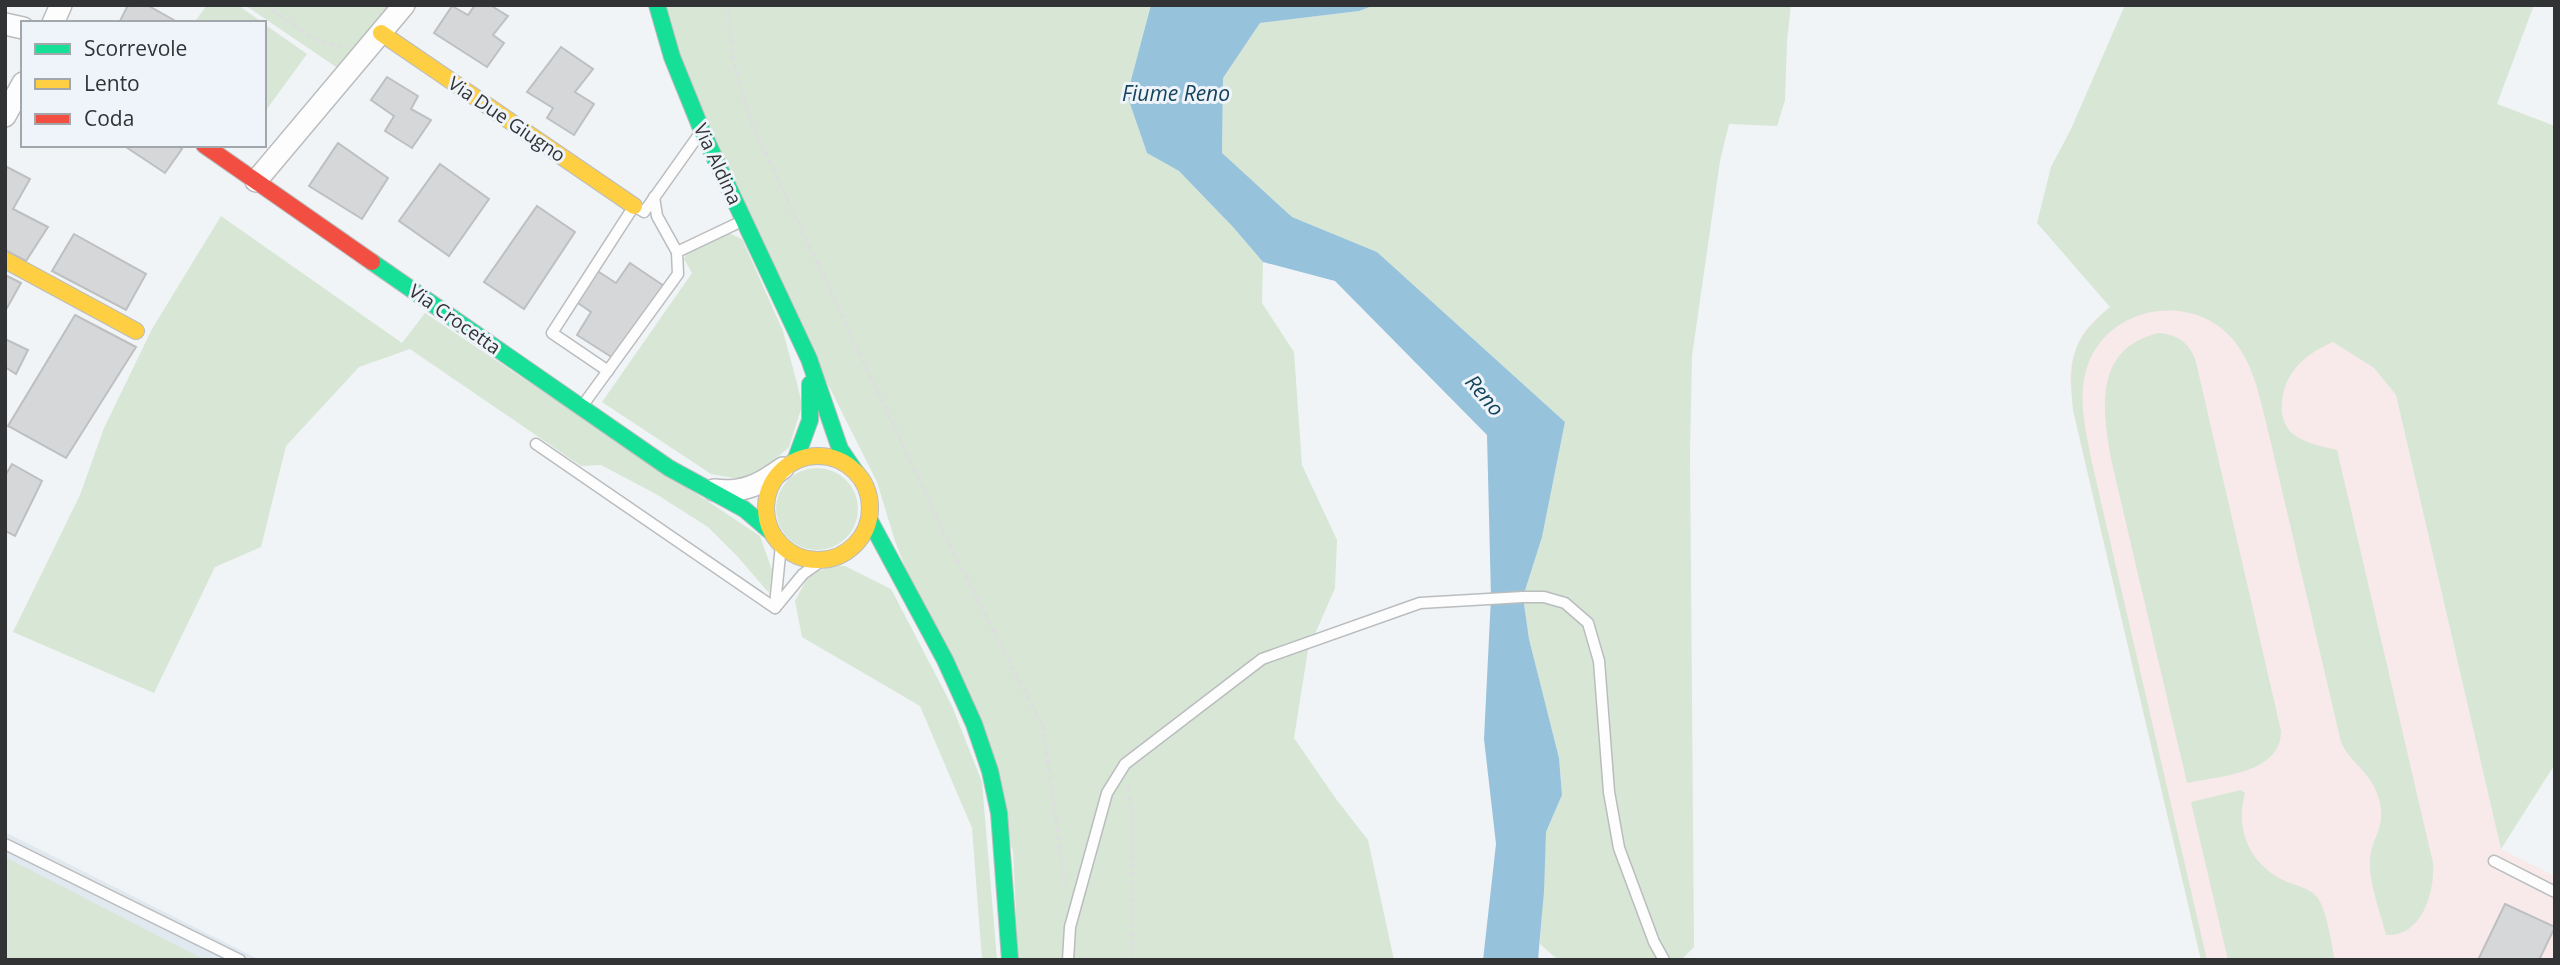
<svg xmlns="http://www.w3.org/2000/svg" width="2560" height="965" font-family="'Open Sans',sans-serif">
  <rect width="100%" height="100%" fill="#f1f4f6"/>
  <polygon fill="#f8eaea" points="2134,296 2303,323 2374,368 2396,395 2501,849 2555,876 2555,960 2201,960 2076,423 2070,381 2071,364 2077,345 2084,332 2095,319"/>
  <polygon fill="#e1e9f0" points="5,832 260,960 5,960"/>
  <g fill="#d7e6d5">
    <polygon points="207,5 238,5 263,23 200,23 196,20"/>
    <polygon points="245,5 392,5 339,69"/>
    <polygon points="652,5 1151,5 1127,95 1147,153 1179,171 1233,227 1263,262 1262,303 1294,352 1302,465 1337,540 1335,588 1308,650 1294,738 1336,799 1368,840 1394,960 1018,960 1013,851 895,541 877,482 771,271"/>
    <polygon points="1375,5 1791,5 1787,41 1785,100 1777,126 1729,124 1720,161 1692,356 1690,452 1694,947 1681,960 1558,960 1540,944 1546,832 1562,795 1559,758 1529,639 1523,597 1542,537 1565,422 1377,252 1292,217 1222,154 1223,78 1260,23 1359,11"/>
    <path d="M2125,5h409l-37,99 58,22v638l-54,85 -105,-454 -22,-27 -41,-26c-26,11 -48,29 -51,59 -1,9 0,18 5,26 9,15 34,19 50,23l96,413c2,29 -11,74 -47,72 -5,-21 -18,-55 -16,-75 2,-26 18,-33 8,-64 -8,-25 -28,-33 -37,-54l-75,-320c-7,-28 -13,-57 -31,-80 -40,-51 -127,-38 -148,25 -10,32 -1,64 5,96l115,497h-6l-128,-550c-5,-49 -2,-71 37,-103l-73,-84 14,-56 20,-38z"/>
    <polygon points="264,24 307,54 264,113"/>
    <polygon points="221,216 402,343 425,313 760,536 772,570 769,593 737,556 708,527 656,494 601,465 581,466 410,349 359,367 286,446 261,547 215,567 154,693 13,632 80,495 104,428 152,329"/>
    <polygon points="729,233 742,239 783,331 798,387 802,406 789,447 761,472 751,478 733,478 711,474 602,402 692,273 684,259 686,255"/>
    <path d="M2158,333c19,1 32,10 38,29l85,369c0,43 -62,45 -94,52l-76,-324c-9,-51 -17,-110 47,-126z"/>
    <circle cx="817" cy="509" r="41"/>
    <polygon points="835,566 845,566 891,589 952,706 982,782 997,960 982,960 972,828 920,706 802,637 795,601 810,573"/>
    <path d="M2241,790l4,3c-10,36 4,70 38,87 12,6 24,6 34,17 10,12 14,46 18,63h-107l-37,-158z"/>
    <polygon points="5,857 205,960 5,960"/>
  </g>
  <polygon fill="#97c2db" points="1151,5 1375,5 1359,11 1260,23 1223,78 1222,153 1292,217 1377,252 1565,422 1542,537 1523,597 1529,639 1559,758 1562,795 1546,832 1544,891 1538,960 1483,960 1496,844 1484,739 1491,597 1487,435 1335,281 1263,262 1233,227 1179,171 1147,153 1127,95"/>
  <g fill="#d6d7d9" stroke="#bdbfc1" stroke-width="2">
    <polygon points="128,5 147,5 179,23 119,23"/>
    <polygon points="475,5 490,5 508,16 493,35 504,43 487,67 434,33 452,6 468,15"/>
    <polygon points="561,47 593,69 575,92 594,104 574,135 547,118 553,108 527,92"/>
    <polygon points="387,77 418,96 411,109 431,120 412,148 385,131 394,116 371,100"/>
    <polygon points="338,143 388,178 362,219 309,186"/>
    <polygon points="123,145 177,145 182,149 165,173"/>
    <polygon points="440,164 489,199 449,256 399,221"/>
    <polygon points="5,166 30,179 13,209 48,227 26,261 5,250"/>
    <polygon points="537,206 575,232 524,309 484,282"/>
    <polygon points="74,234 146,274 126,310 52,271"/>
    <polygon points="630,263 664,286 613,358 577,335 591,312 575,301 596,270 616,283"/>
    <polygon points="5,275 21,283 7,308 5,307"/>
    <polygon points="75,315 136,347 66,458 8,426"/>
    <polygon points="5,339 28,350 16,374 5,367"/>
    <polygon points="12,464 42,481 15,536 5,531 5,476"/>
    <polygon points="2505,904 2555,927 2539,960 2478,960"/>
  </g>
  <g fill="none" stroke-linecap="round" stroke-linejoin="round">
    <g stroke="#babcbe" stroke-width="13">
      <g id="lane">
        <polyline points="654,197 657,216 677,252"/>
        <polyline points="608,371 552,333 634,206 644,212 698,136"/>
        <polyline points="583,405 678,274 677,252 740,222"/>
        <polyline points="536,444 775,608"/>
        <polyline points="775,605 781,545"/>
        <polyline points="775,608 803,574 823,560"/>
        <polyline points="5,844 240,960"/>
        <polyline points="2494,861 2555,892"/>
        <polyline points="1068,960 1070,927 1107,793 1125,764 1262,659 1420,603 1523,597 1544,597 1565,603 1588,623 1599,661 1609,792 1619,848 1654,942 1664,960"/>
      </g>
    </g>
    <g stroke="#babcbe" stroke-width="24">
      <g id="street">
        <polyline points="53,23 61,5"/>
        <polyline points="5,24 23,28"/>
        <polyline points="5,116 23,83"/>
        <polyline points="256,181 404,5"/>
        <path d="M714,490c28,4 47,-6 69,-22"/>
      </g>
    </g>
    <g stroke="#babcbe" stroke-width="18">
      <g id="fast">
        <polyline points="657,5 672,57 702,131 809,359 840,449 855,471"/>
        <polyline points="372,262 669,468 744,509 770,531"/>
        <polyline points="795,461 810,420 810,384"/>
        <polyline points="869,519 945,660 974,724 990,771 999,813 1010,960"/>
      </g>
    </g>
    <g stroke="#babcbe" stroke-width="18">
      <g id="slow">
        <polyline points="381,33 634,206"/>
        <polyline points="5,260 136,331"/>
        <circle cx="818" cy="508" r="52"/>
      </g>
    </g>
    <g stroke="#babcbe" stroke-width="18">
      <polyline id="jam" points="204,145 372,262"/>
    </g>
    <g stroke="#dddfdf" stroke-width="3.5" stroke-dasharray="5 3.5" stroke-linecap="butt">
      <polyline points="156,5 162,5"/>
      <path d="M265,5c22,14 51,41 78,41"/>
      <polyline points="728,5 733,59 751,122 952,550 1043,726 1065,888"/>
      <polyline points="1128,787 1131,807 1132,960"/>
    </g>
    <use href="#lane" stroke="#fdfdfe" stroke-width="10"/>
    <use href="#street" stroke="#fdfdfe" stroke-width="21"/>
    <use href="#fast" stroke="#16e098" stroke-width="16"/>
    <use href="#slow" stroke="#ffcf43" stroke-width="16"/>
    <use href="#jam" stroke="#f24e42" stroke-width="16"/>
  </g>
  <g text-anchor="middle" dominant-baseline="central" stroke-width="6" stroke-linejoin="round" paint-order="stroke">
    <g font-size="19" fill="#313335" stroke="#eef4f9">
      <text transform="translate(507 119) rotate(34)">Via Due Giugno</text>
      <text transform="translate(718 164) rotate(65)">Via Aldina</text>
      <text transform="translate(455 319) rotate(35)">Via Crocetta</text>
    </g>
    <g font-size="21" font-style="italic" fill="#14445d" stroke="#eef4f9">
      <text x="1176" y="93">Fiume Reno</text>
      <text transform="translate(1485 395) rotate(50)">Reno</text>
    </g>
  </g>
  <rect width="2560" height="965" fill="none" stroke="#313335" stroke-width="14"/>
  <rect x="21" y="21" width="245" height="126" fill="#eef4f9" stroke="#a2a7ab" stroke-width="2"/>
  <rect x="35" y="44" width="35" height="10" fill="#16e098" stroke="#a2a7ab" stroke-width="2"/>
  <text x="84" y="56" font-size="21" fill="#313335">Scorrevole</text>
  <rect x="35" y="79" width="35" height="10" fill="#ffcf43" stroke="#a2a7ab" stroke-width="2"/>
  <text x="84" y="91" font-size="21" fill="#313335">Lento</text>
  <rect x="35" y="114" width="35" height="10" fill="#f24e42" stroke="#a2a7ab" stroke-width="2"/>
  <text x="84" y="126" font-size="21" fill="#313335">Coda</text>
</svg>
